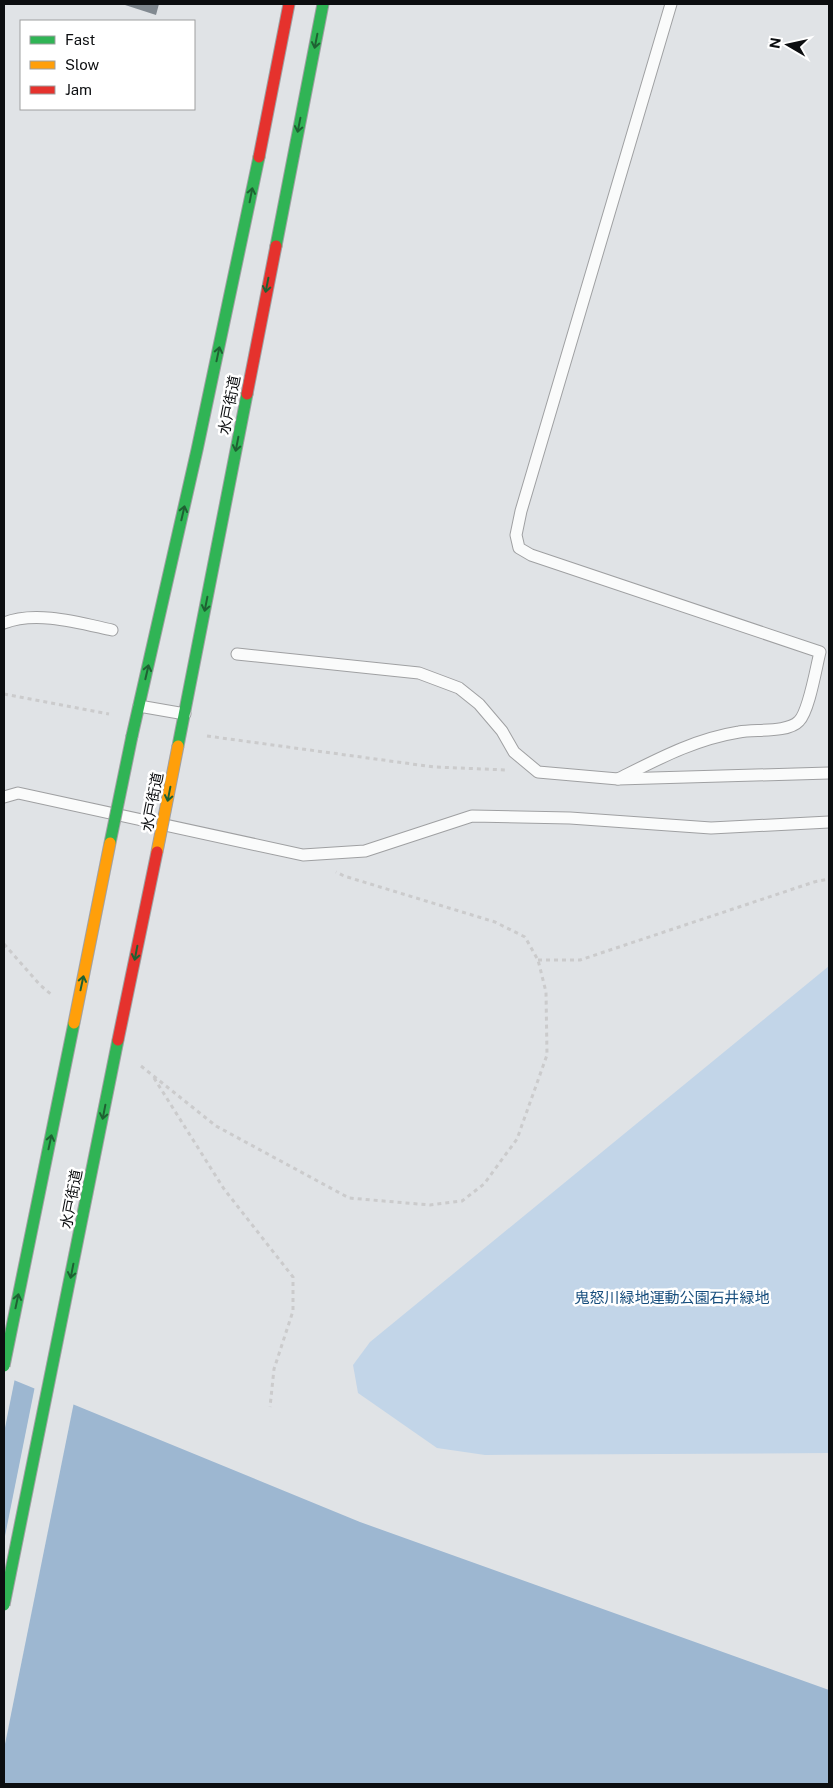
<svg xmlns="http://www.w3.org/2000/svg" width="833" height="1788" font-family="'Public Sans','Noto Sans JP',sans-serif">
  <rect width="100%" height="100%" fill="#e0e3e6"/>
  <polygon fill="#c2d5e8" points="829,966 829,1453 485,1455 437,1448 358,1393 353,1365 370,1342"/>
  <polygon fill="#9db7d1" points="4,1376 360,1522 829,1690 829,1784 4,1784"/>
  <g fill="#e0e3e6">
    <polygon points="4,1374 15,1378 4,1433"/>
    <polygon points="35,1386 74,1402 4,1749 4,1541"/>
  </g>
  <polygon fill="#818990" points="122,4 159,4 156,15"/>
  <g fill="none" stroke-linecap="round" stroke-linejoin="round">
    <g stroke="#9fa0a2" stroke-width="13">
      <g id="lane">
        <path d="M4,623c32,-13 76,0 108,7"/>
        <polyline points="237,654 419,673 459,688 479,704 502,731 514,752 538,772 618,779 829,773"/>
        <polyline points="139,706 185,714"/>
        <path d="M618,779c40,-20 77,-40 121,-47 16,-3 49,1 60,-11 10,-10 17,-53 21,-69l-289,-97 -12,-7 -3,-13 5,-24 150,-507"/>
        <polyline points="4,797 18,793 303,855 365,851 472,816 570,818 711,828 829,822"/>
      </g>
    </g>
    <g stroke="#9fa0a2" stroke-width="13">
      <g id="fast">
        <polyline points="276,246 323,4"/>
        <polyline points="132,736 197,450 259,157"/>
        <polyline points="178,746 247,394"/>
      </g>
    </g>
    <g stroke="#9fa0a2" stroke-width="13">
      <g id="jam">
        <polyline points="259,157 289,4"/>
        <polyline points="247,394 276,246"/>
      </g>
    </g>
    <g stroke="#cbcbcc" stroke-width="3" stroke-dasharray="4 4" stroke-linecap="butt">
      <polyline points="4,694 109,714"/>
      <polyline points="207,736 434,767 506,770"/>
      <polyline points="4,944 40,985 52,995"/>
      <polyline points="538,960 580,960 814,882 829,879"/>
      <polyline points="141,1066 216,1126 349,1198 430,1205 462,1201 484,1184 517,1139 547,1055 546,992 538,960 525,937 495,922 344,876 336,872"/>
      <polyline points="154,1078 224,1189 293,1277 293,1311 274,1369 270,1407"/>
    </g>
    <use href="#lane" stroke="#fafbfb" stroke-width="11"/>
    <use href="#fast" stroke="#30b455" stroke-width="11"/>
    <use href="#jam" stroke="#e5322d" stroke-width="11"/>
    <g stroke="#9fa0a2" stroke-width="13" stroke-linecap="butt">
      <g id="fast-bridge">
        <polyline points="110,843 132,736"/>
        <polyline points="4,1366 74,1023"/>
        <polyline points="4,1605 118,1040"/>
      </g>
    </g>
    <g stroke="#9fa0a2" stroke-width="13" stroke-linecap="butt">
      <g id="slow-bridge">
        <polyline points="157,852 178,746"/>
        <polyline points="74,1023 110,843"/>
      </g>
    </g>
    <g stroke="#9fa0a2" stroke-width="13" stroke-linecap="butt">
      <polyline id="jam-bridge" points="118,1040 157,852"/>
    </g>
    <use href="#fast-bridge" stroke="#30b455" stroke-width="11"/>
    <use href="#slow-bridge" stroke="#ff9f0a" stroke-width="11"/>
    <use href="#jam-bridge" stroke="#e5322d" stroke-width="11"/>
  </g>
  <defs><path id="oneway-shaft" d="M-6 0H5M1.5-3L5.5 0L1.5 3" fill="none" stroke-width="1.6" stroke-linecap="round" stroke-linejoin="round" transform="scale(1.25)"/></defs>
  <g stroke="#1e6132">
    <use href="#oneway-shaft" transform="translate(316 41) rotate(101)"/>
    <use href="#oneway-shaft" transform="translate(299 125) rotate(101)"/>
    <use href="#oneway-shaft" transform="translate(251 195) rotate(-79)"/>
    <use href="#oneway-shaft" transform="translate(267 285) rotate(101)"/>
    <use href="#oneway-shaft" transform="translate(218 354) rotate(-78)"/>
    <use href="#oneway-shaft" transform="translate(237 444) rotate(101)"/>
    <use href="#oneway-shaft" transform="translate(183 513) rotate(-77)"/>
    <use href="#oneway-shaft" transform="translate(206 604) rotate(101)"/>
    <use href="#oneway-shaft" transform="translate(147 672) rotate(-77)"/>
    <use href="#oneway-shaft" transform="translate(169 794) rotate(101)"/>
    <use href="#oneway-shaft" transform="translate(136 953) rotate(101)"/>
    <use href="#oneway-shaft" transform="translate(82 983) rotate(-78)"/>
    <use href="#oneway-shaft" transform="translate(104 1112) rotate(101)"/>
    <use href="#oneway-shaft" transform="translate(50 1142) rotate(-78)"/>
    <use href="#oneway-shaft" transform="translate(72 1271) rotate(101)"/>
    <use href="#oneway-shaft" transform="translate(17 1301) rotate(-78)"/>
  </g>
  <g text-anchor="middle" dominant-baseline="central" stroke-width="5" stroke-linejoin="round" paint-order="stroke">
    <g font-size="15" fill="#0c0e10" stroke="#fff">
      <text transform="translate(229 405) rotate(-79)">水戸街道</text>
      <text transform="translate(152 802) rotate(-79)">水戸街道</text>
      <text transform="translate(71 1199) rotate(-79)">水戸街道</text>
    </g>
    <g font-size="15" fill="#174e7d" stroke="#fff">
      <text x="672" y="1297">鬼怒川緑地運動公園石井緑地</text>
    </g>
  </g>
  <rect width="833" height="1788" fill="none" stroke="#0c0e10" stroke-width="10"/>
  <rect x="20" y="20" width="175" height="90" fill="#ffffff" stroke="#9e9f9f"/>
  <rect x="30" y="36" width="25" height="8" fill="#30b455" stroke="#9e9f9f"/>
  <text x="65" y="45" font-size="15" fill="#0c0e10">Fast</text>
  <rect x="30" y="61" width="25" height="8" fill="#ff9f0a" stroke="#9e9f9f"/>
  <text x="65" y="70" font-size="15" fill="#0c0e10">Slow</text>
  <rect x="30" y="86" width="25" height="8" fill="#e5322d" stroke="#9e9f9f"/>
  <text x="65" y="95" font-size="15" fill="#0c0e10">Jam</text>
  <g transform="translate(788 45) rotate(279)" stroke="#ffffff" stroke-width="4" paint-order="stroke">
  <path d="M0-4L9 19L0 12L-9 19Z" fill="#0c0e10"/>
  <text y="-8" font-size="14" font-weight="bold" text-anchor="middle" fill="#0c0e10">N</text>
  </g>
</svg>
